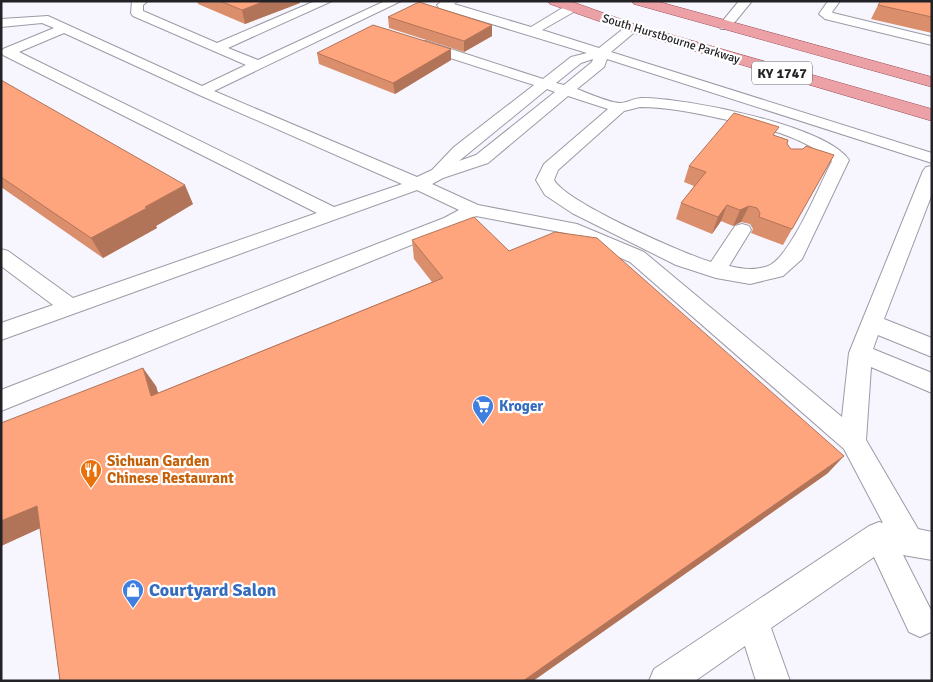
<svg xmlns="http://www.w3.org/2000/svg" width="933" height="682" font-family="Signika,sans-serif">
  <rect width="100%" height="100%" fill="#f7f5fe"/>
  <g fill="none" stroke-linecap="round" stroke-linejoin="round">
    <g stroke="#9c9ba5" stroke-width="2">
      <g id="lane">
        <path d="M132,1h16l-5,4v6l74,32 98,-42h17l-104,47 30,12 127,-59h16l-187,90 203,86 15,-7 22,-23 80,-62 -118,-38 -2,-3 2,-3h10l117,38 28,-22 16,-4 -148,-45 -2,-3 5,-4h16l-4,3 77,23 38,-23h8l2,3 -2,3 -35,20 57,18 29,-23h8l2,3 -2,3 -25,21 321,101v10l-325,-104 -3,8 -27,22c10,4 33,14 43,14 7,0 14,-5 22,-5 43,0 183,27 207,62l-47,99 -19,17 -33,8 -34,-6 -40,-13 -104,-52 -27,-18 -9,-15 8,-16 64,-55 -40,-13 -80,67 -45,15 -11,6 46,21 99,19 67,28 198,165 7,-64 74,-182 3,-4 6,-1v28l-48,125 48,19v19l-54,-22 -5,14 59,24v20l-61,-26 -5,73 52,89 14,3v28l-29,-5 29,57 -1,20 -11,5 -11,-5 -35,-75 -103,71 19,53h-34l-11,-35 -50,35h-46l5,-12 215,-143 10,-4 4,1 -39,-74 -214,-187 -65,-29 -89,-17 -18,10 -457,185v-21l443,-172 15,-8 -42,-20 -416,150v-17l52,-18 -52,-39v-17l7,2 65,47 244,-85 -314,-158 -2,-3 2,-3 51,-21 -12,-5 -41,4v-8l47,-3 154,70 44,-21 -113,-49 -2,-3zM64,33l133,61 205,90 -68,23 -315,-155zM593,59l-1,3 -28,23 -8,-2 25,-20zM547,89l8,3 -79,63 -17,6zM640,107c28,0 55,6 83,12 39,8 78,16 109,42 -12,23 -42,97 -64,105 -14,5 -25,3 -39,0l22,-36 -2,-4 -7,-2 -7,2 -24,36c-29,-9 -144,-59 -157,-82l4,-10 66,-59z"/>
        <polygon points="739,1 752,1 729,29 721,29 719,26 721,23"/>
        <polygon points="828,1 840,1 832,12 833,13 932,37 932,45 825,19 819,14"/>
      </g>
    </g>
    <g stroke="#9c4c53" stroke-width="1">
      <g id="primary">
        <polygon points="548,1 570,1 637,25 932,109 932,121 627,31 550,4"/>
        <polygon points="632,1 656,1 932,77 932,87 634,4"/>
      </g>
    </g>
    <use href="#lane" fill="#fff" fill-rule="evenodd"/>
    <use href="#primary" fill="#eba1a6" fill-rule="evenodd"/>
  </g>
  <g fill="#db8e6c">
    <polygon points="197,1 299,1 300,3 245,24 198,4"/>
    <polygon points="932,1 932,33 871,19 878,5"/>
    <polygon points="388,17 492,36 464,52 389,28"/>
    <polygon points="451,49 451,60 395,94 319,64 317,53"/>
    <polygon points="1,80 193,204 156,226 157,228 103,258 1,187"/>
    <polygon points="775,136 787,144 791,149 825,171 783,245 751,233 753,229 750,224 741,222 733,226 721,221 712,234 676,219 681,203 694,186 684,182 689,166"/>
    <polygon points="412,240 509,251 828,473 533,681 60,681 40,528 1,546 1,423 156,386 158,393 432,282 414,259"/>
  </g>
  <g fill="#b27458">
    <polygon points="265,1 299,1 300,3 245,24 242,10"/>
    <polygon points="492,25 492,36 464,52 464,41"/>
    <polygon points="451,49 451,60 395,94 393,83"/>
    <polygon points="185,185 193,204 156,226 157,228 103,258 91,238"/>
    <polygon points="727,205 721,221 712,234 718,217"/>
    <polygon points="749,206 741,222 733,226 740,210"/>
    <polygon points="143,368 156,386 164,413 151,396"/>
    <polygon points="844,456 828,473 533,681 523,681"/>
    <polygon points="37,506 56,521 1,546 1,521"/>
  </g>
  <g fill="#ffa57e" stroke="#b27458">
    <polygon points="220,1 265,1 242,10"/>
    <polygon points="881,1 932,1 932,17 878,5"/>
    <polygon points="419,2 492,25 464,41 388,17"/>
    <polygon points="373,25 451,49 393,83 317,53"/>
    <polygon points="1,80 185,185 145,207 147,208 91,238 1,177"/>
    <polygon points="734,113 779,127 773,135 788,140 787,144 791,149 803,149 806,146 834,155 792,229 759,217 760,213 757,208 749,206 740,210 727,205 718,217 681,203 706,172 689,166"/>
    <polygon points="474,217 509,251 555,232 597,238 844,456 523,681 60,681 37,506 1,521 1,423 143,368 151,396 443,278 412,240"/>
  </g>
  <defs>
    <g id="supermarket-pin" transform="scale(1.125)"><path d="M0 17L-7.5 6A9.5 9.5 0 1 1 7.5 6Z" fill="#3f7fe0" stroke="#fff"/><path d="M-6-5.5h2.5l.6 2H6L4.5 2H-2.5L-4.4-4H-6ZM-1.5 3.2a1.3 1.3 0 1 0 .1 0ZM3 3.2a1.3 1.3 0 1 0 .1 0Z" fill="#fff"/></g>
    <g id="restaurant-pin" transform="scale(1.125)"><path d="M0 17L-7.5 6A9.5 9.5 0 1 1 7.5 6Z" fill="#e8710a" stroke="#fff"/><path d="M-5-6h1v4h1v-4h1v4h1v-4h1v5L-1.5 .5V6h-2V.5L-5-1ZM5-6V6H3V1.5H1.5Q1.5-4 5-6Z" fill="#fff"/></g>
    <g id="shop-pin" transform="scale(1.125)"><path d="M0 17L-7.5 6A9.5 9.5 0 1 1 7.5 6Z" fill="#3f7fe0" stroke="#fff"/><path d="M-5-2.5h2.3a2.7 3.5 0 0 1 5.4 0H5L5.5 6h-11ZM-1.5-2.5h3a1.5 2.3 0 0 0-3 0Z" fill="#fff"/></g>
  </defs>
  <g fill-rule="evenodd">
    <use href="#supermarket-pin" x="483" y="406"/>
    <use href="#restaurant-pin" x="91" y="470"/>
    <use href="#shop-pin" x="133" y="590"/>
  </g>
  <g text-anchor="middle" dominant-baseline="central" stroke-width="4.5" stroke-linejoin="round" paint-order="stroke">
    <g font-size="12" fill="#232227" stroke="#fff">
      <text transform="translate(671 39) rotate(17)">South Hurstbourne Parkway</text>
    </g>
    <rect fill="#fff" stroke="#656468" stroke-width="1" x="752" y="61.5" width="60" height="23" rx="4"/>
    <g font-size="14" font-weight="bold" fill="#232227">
      <text x="782" y="73">KY 1747</text>
    </g>
    <g font-size="15" font-weight="bold" fill="#366cbe" stroke="#fff" text-anchor="start">
      <text x="499" y="406">Kroger</text>
    </g>
    <g font-size="15" font-weight="bold" fill="#c56008" stroke="#fff" text-anchor="start">
      <text x="107" y="461">Sichuan Garden<tspan x="107" dy="17">Chinese Restaurant</tspan></text>
    </g>
    <g font-size="18" font-weight="bold" fill="#366cbe" stroke="#fff" text-anchor="start">
      <text x="149" y="590">Courtyard Salon</text>
    </g>
  </g>
  <rect width="933" height="682" fill="none" stroke="#232227" stroke-width="5"/>
</svg>
